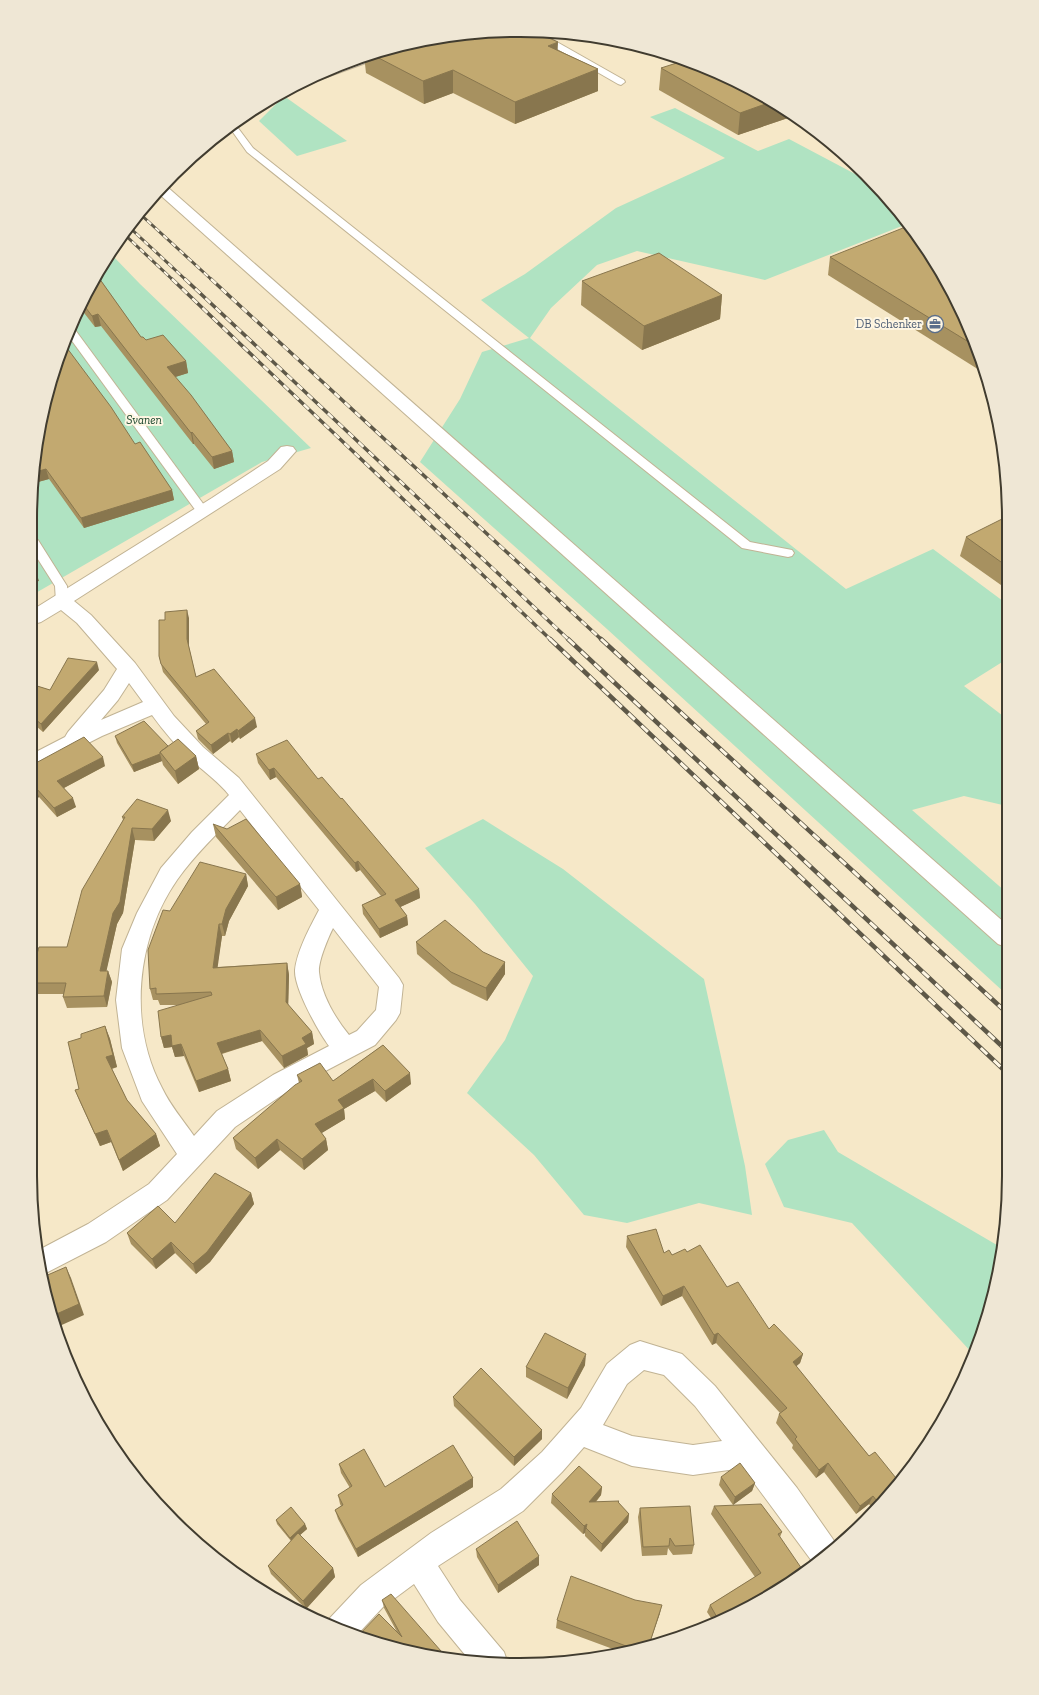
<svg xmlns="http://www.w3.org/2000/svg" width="1039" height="1695" font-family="'Zilla Slab',serif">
  <rect width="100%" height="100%" fill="#f6e8c8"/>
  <g fill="#b0e3c2">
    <polygon points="284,96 347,141 297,156 259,121"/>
    <polygon points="675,108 758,151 789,139 874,184 888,197 907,224 765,280 637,251 597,265 551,308 530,338 846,589 933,549 1007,604 1007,659 964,686 1007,719 1007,806 964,796 912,810 1006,892 1006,994 607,629 420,462 460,399 482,352 529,338 481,300 525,274 616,208 725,158 650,117"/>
    <polygon points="112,255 140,284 311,448 262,462 34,594 34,456 67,332"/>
    <polygon points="483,819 563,869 704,979 745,1166 752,1215 699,1203 627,1223 584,1215 534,1155 467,1093 505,1040 533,976 475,904 425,848"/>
    <polygon points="824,1130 838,1152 1002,1248 974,1355 852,1223 784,1207 765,1164 788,1140"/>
  </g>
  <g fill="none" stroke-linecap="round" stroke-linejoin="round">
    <g stroke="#c1b394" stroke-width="2">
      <g id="service">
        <polygon points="541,33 624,80 625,82 621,85 618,84 538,38 537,36"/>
        <polygon points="235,124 253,148 750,542 792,550 794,553 792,556 788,557 742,548 247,152 230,128"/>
        <polygon points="71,326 73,327 207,509 209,512 207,515 199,515 67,334"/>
        <polygon points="34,539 38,540 67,586 68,601 67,604 62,605 57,604 56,601 55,586 34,553"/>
      </g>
    </g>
    <g stroke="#c1b394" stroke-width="2">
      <g id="minor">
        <polygon points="397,48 396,52 327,77 323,78 318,76 362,56"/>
        <path d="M287,446l6,1 3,4 -16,18 -206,132 17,14 44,48 39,53 29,31 36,31 160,200 4,7 -3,28 -4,7 -21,25 -84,44 -56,38 -68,73 -61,42 -64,33 -5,-24 51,-27 61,-40 28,-30 -35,-53 -20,-53 -6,-48 6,-51 15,-36 24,-45 31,-36 37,-37c-11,-14 -26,-24 -39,-36 -14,-13 -27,-29 -38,-44l-50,21 -61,31 -7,2v-16l31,-16 3,-5 36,-42 13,-21 -40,-46 -16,-13 -20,12 -7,2v-15l178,-111 56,-37 13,-14zM129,683l14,19 -42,18 17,-20zM240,810l79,100c-9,17 -22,41 -24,60 -1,18 23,61 34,76l-56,29 -56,36 -23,25c-11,-16 -24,-31 -32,-48 -34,-64 -26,-149 15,-208 18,-26 42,-48 63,-70zM333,928l46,59 -3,23 -19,21 -8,4c-14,-17 -28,-41 -30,-63 -1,-10 9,-34 14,-44z"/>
        <path d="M640,1341l42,13 33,32 82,102 40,57 -23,19 -71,-96 -50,7 -61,-9 -48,-19 -22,25 -39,39 -85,55 22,34 44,52 4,12 -37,-2 -33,-40 -24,-38 -31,23 -27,29 -29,-12 2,-5 32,-34 70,-52 70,-44 41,-37 39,-44 26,-44 23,-19zM644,1370l20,5 31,31 27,35 -29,4 -61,-9 -29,-11 24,-41z"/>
      </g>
    </g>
    <g stroke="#c1b394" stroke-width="2">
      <polygon id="secondary" points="165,185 1006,924 1006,947 998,944 158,193"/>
    </g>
    <use href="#service" fill="#fff" fill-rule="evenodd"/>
    <use href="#minor" fill="#fff" fill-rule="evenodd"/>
    <use href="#secondary" fill="#fff" fill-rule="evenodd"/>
    <g stroke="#5e5848" stroke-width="3">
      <g id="rail-far2">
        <polyline points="139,213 212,280"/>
        <polyline points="128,226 186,280"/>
        <polyline points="124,234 173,280"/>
      </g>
    </g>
    <g stroke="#5e5848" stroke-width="3.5">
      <g id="rail-far1">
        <polyline points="172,279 551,640"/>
        <polyline points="185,279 569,640"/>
        <polyline points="211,279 602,640"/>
      </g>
    </g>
    <g stroke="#5e5848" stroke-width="4.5">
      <g id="rail">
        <polyline points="550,639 1006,1072"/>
        <polyline points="568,639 1006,1050"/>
        <polyline points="601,639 1006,1012"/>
      </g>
    </g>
    <use href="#rail-far2" stroke="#fef6e3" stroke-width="2" stroke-dasharray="5.5" stroke-linecap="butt"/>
    <use href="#rail-far1" stroke="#fef6e3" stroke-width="2.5" stroke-dasharray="7" stroke-linecap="butt"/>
    <use href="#rail" stroke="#fef6e3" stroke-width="3" stroke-dasharray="9" stroke-linecap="butt"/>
  </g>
  <g fill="#a79160">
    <polygon points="455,34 558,50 598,69 598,91 515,124 453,93 424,104 366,73 364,55"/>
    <polygon points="661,68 736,80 788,113 788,118 738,135 659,90"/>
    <polygon points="830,257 944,275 984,373 828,275"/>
    <polygon points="99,278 141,337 186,361 188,373 175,377 232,451 234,462 214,469 194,444 193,444 101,326 95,327 81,309"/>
    <polygon points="582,281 722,295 720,319 642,350 581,305"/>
    <polygon points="135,444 172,490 174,500 84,528 49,479 38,482 34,474 34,456"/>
    <polygon points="1008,518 1008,590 960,556 966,537"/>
    <polygon points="189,618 189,647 196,677 257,727 240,739 239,737 232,743 230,741 213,754 198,739 196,731 206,724 163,672 159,656"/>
    <polygon points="99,670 43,732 36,726 34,727 34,685 50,690"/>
    <polygon points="115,736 168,746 196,756 199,769 178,784 163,765 162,761 134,772 117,743"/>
    <polygon points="256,754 318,779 419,889 420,898 400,907 407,916 408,925 380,938 363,914 362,905 381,896 360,870 356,872 276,777 270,780 258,763"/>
    <polygon points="34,764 105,766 64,788 76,807 57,817 39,797 34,800"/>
    <polygon points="122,817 171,821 154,841 135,840 123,913 117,924 106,971 108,971 112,982 107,1007 67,1008 63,997 63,994 34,994 34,964 67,947 123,820"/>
    <polygon points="213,824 300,884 302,897 278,910 216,837"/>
    <polygon points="246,874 248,886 229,921 225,936 222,936 217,967 287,963 289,975 288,1005 312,1032 314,1044 307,1048 308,1055 284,1068 262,1041 222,1054 228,1069 231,1081 199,1092 184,1056 175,1057 172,1047 164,1048 161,1037 180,1005 160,1005 158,1000 153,1000 150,989 170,911"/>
    <polygon points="416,942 505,974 487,1001 452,984 417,954"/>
    <polygon points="105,1026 110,1039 117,1067 112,1069 127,1100 156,1134 160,1146 123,1171 111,1142 100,1146 80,1102 75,1090 79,1089 81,1038"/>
    <polygon points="383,1045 411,1084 386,1102 375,1091 344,1109 345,1119 321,1133 326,1139 328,1150 304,1170 280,1150 258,1169 236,1149 233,1138 299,1083 297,1075 333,1081"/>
    <polygon points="251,1193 254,1204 210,1262 196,1274 175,1253 156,1269 131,1244 127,1233 175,1223"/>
    <polygon points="627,1236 664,1253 672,1255 687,1252 727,1287 769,1329 803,1354 800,1363 796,1366 869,1456 900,1483 874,1512 869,1504 856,1514 824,1472 816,1478 792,1448 793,1445 776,1423 779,1414 780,1413 716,1343 712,1345 682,1296 661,1306 626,1247"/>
    <polygon points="585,1365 567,1399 526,1377 526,1367"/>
    <polygon points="453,1397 542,1430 542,1439 514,1466 454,1406"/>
    <polygon points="339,1464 385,1487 473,1487 358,1557 338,1519 335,1510 341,1506 340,1504 338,1495 350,1488 341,1473"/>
    <polygon points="721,1477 755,1483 752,1491 733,1505 719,1485"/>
    <polygon points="602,1487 601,1495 596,1502 619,1504 629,1514 628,1522 601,1552 585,1536 585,1533 583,1534 551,1503 552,1494"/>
    <polygon points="714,1506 782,1532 780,1537 792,1582 713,1621 707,1612 710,1605 755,1577 711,1514"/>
    <polygon points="640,1508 694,1545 692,1554 673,1555 668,1548 667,1555 642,1556 638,1517"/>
    <polygon points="276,1520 305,1524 307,1529 300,1535 333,1568 335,1577 306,1609 271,1574 268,1566 291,1541 277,1524"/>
    <polygon points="476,1549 539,1565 498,1593 477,1557"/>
    <polygon points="382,1600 448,1659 362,1639 397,1632 384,1608"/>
    <polygon points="660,1613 650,1642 658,1644 621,1652 556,1628 557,1620"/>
  </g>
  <g fill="#88764e">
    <polygon points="558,42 557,64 548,46"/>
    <polygon points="598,69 598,91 515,124 515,102"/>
    <polygon points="453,70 453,93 424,104 423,81"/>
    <polygon points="771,102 788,113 788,118 738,135 740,113"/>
    <polygon points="722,295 720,319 642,350 644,326"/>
    <polygon points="98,314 101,326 95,327 92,316"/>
    <polygon points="186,361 188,373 169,379 167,367"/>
    <polygon points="192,432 194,444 193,444 191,433"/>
    <polygon points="232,451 234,462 214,469 212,457"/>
    <polygon points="46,469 49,479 38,482 35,472"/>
    <polygon points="172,490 174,500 84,528 81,518"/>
    <polygon points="36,572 39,581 34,582 34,573"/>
    <polygon points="187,610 189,618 189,648 187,639"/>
    <polygon points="97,662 99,670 43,732 41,724"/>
    <polygon points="255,718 257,727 240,739 238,731"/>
    <polygon points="34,720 36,726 34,727"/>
    <polygon points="237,729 239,737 232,743 230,734"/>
    <polygon points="228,733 230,741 213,754 211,745"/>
    <polygon points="160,754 162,761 134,772 132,765"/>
    <polygon points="196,756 199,769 178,784 175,771"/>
    <polygon points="103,757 105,766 60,790 57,781"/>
    <polygon points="274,768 276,777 270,780 269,770"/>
    <polygon points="36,788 39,797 34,800 34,789"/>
    <polygon points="73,798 76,807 57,817 54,808"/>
    <polygon points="168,810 171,821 154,841 152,829"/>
    <polygon points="132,828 135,840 123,913 117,924 104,982 100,971"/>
    <polygon points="358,861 360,870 356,872 355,863"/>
    <polygon points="246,874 248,886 229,921 225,936 222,924 226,909"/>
    <polygon points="300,884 302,897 278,910 276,897"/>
    <polygon points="419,889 420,898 396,909 395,900"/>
    <polygon points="407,916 408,925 380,938 379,929"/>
    <polygon points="219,924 222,936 216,979 213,968"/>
    <polygon points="505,962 505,974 487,1001 486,988"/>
    <polygon points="287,963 289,975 288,1014 286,1002"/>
    <polygon points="108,971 112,982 107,1007 104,996"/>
    <polygon points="105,1026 110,1039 117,1067 110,1069 106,1057"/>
    <polygon points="260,1030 262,1041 220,1054 217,1043"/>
    <polygon points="312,1032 314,1044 307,1048 308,1055 284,1068 282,1056 302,1038"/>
    <polygon points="171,1035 181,1044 184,1056 175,1057 172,1047 164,1048 161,1037"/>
    <polygon points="228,1069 231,1081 199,1092 196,1081"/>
    <polygon points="410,1073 411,1084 386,1102 385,1091"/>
    <polygon points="373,1079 375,1091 344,1109 345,1119 317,1136 315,1124 338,1100"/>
    <polygon points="107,1130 111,1142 100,1146 95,1134"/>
    <polygon points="156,1134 160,1146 123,1171 119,1160"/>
    <polygon points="277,1139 280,1150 258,1169 255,1158"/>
    <polygon points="326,1139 328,1150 304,1170 302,1159"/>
    <polygon points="251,1193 254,1204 210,1262 196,1274 193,1264"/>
    <polygon points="34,1216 39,1227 34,1229"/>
    <polygon points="171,1242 175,1253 156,1269 152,1259"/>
    <polygon points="66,1267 71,1278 84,1315 55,1328 52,1316"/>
    <polygon points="684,1286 682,1296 661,1306 663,1296"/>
    <polygon points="718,1333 716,1343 712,1345 714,1335"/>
    <polygon points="586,1354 585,1365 567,1399 568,1388"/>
    <polygon points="803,1354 800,1363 790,1372 793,1362"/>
    <polygon points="542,1430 542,1439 514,1466 514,1457"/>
    <polygon points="828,1463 824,1472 816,1478 819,1470"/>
    <polygon points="473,1478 473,1487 358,1557 356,1549"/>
    <polygon points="755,1483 752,1491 733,1505 735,1497"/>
    <polygon points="602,1487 601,1495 588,1510 589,1502"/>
    <polygon points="873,1496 869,1504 856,1514 860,1506"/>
    <polygon points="629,1514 628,1522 601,1552 602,1544"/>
    <polygon points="305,1524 307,1529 292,1542 290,1538"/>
    <polygon points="587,1524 585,1533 583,1534 584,1526"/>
    <polygon points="539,1556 539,1565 498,1593 498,1585"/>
    <polygon points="333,1568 335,1577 306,1609 303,1601"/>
    <polygon points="662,1605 660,1613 649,1645 650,1642"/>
  </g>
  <g fill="#c2a970" stroke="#88764e">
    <polygon points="535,32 558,42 548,46 598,69 515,102 453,70 423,81 371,54 455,34"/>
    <polygon points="683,61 736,80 771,102 740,113 661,68"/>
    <polygon points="908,226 944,275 972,344 830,257"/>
    <polygon points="659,253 722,295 644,326 582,281"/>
    <polygon points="99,278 141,337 143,337 146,340 163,335 186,361 167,367 191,395 232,451 212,457 192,432 191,433 98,314 92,316 83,304"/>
    <polygon points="64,344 111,407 135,444 140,442 172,490 81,518 46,469 35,472 34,470 34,456"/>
    <polygon points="1006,517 1008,518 1008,567 966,537"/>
    <polygon points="187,610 187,639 196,677 214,669 255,718 238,731 237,729 230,734 228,733 211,745 196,731 209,722 161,664 159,656 159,620 165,620 165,612"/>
    <polygon points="68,658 97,662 41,724 34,718 34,685 50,690"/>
    <polygon points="144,721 168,746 160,752 160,754 132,765 115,736"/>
    <polygon points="84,737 103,757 57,781 73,798 54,808 36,788 34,789 34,764"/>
    <polygon points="178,739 196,756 175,771 160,752"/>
    <polygon points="287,740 318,779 322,777 341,799 342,798 419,889 395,900 407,916 379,929 362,905 386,894 358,861 355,863 274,768 269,770 256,754"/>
    <polygon points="137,799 168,810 152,829 132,828 120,902 113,913 100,971 108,971 104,996 63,997 66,983 34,983 34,964 39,947 67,947 82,890 125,817 122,817"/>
    <polygon points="246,819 300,884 276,897 213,824 227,829"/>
    <polygon points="200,862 246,874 226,909 222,924 219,924 213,968 287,963 286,1002 312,1032 302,1038 306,1044 282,1056 260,1030 217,1043 228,1069 196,1081 181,1044 172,1046 171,1035 161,1037 158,1011 212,995 211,992 156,994 156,988 150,989 148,950 163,910 170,911"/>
    <polygon points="445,920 483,952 505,962 486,988 451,972 416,942"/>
    <polygon points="105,1026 113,1055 106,1057 127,1100 156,1134 119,1160 107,1130 95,1134 75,1090 79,1089 68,1042 81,1038 81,1034"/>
    <polygon points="383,1045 410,1073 385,1091 373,1079 338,1100 344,1108 315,1124 326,1139 302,1159 277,1139 255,1158 233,1138 295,1085 302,1081 297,1075 320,1063 333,1081"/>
    <polygon points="215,1173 251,1193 207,1252 193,1264 171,1242 152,1259 127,1233 158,1206 175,1223"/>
    <polygon points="656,1229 664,1253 669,1250 672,1255 685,1249 687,1252 700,1245 727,1287 738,1282 769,1329 774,1324 803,1354 793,1362 869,1456 875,1452 900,1483 880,1505 873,1496 860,1506 828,1463 819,1470 795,1439 797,1437 779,1414 787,1408 718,1333 714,1335 684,1286 663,1296 627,1236"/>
    <polygon points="66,1267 79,1304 52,1316 43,1277"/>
    <polygon points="545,1333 586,1354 568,1388 526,1367"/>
    <polygon points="481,1368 542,1430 514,1457 453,1397"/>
    <polygon points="453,1445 473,1478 356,1549 335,1510 343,1505 338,1495 352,1486 339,1464 364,1449 385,1487"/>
    <polygon points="740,1463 755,1483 735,1497 721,1477"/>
    <polygon points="579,1466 602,1487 589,1502 619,1501 618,1502 629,1514 602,1544 586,1528 587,1524 584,1526 552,1494"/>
    <polygon points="761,1504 782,1532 778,1534 804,1572 792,1582 718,1619 710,1605 761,1573 714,1506"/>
    <polygon points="690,1506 694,1545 675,1546 670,1538 669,1546 643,1547 640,1508"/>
    <polygon points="291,1507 305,1524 290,1538 276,1520"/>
    <polygon points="517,1521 539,1556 498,1585 476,1549"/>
    <polygon points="298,1533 333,1568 303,1601 268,1566"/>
    <polygon points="571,1576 635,1600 662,1605 650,1642 658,1644 634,1649 557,1620"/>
    <polygon points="391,1594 448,1659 362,1639 357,1637 379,1614 402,1637 382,1600"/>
  </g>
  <defs>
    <g id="office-ring" transform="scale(0.9)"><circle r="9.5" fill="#fef6e3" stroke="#5c6f8a" stroke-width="1.5"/><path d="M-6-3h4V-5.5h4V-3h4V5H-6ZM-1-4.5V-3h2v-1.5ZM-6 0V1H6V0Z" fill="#5c6f8a"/></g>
  </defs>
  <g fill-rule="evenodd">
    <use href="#office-ring" x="935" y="324"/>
  </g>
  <g text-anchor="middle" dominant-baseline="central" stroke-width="4" stroke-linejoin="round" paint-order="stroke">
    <g font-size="12" fill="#4e5e75" stroke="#fef6e3" text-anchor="end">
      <text x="922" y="324">DB Schenker</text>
    </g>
    <g font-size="12" font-style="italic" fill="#17442b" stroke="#fef6e3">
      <text x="144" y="420">Svanen</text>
    </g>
  </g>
  <path d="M0 0H1039V1695H0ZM519 37H520A482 482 0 0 1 1002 519V1176A482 482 0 0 1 520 1658H519A482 482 0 0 1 37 1176V519A482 482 0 0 1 519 37Z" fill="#efe7d5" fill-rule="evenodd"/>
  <path fill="none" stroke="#413c2f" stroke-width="2" d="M519 37H520A482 482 0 0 1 1002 519V1176A482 482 0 0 1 520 1658H519A482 482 0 0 1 37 1176V519A482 482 0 0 1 519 37Z"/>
</svg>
